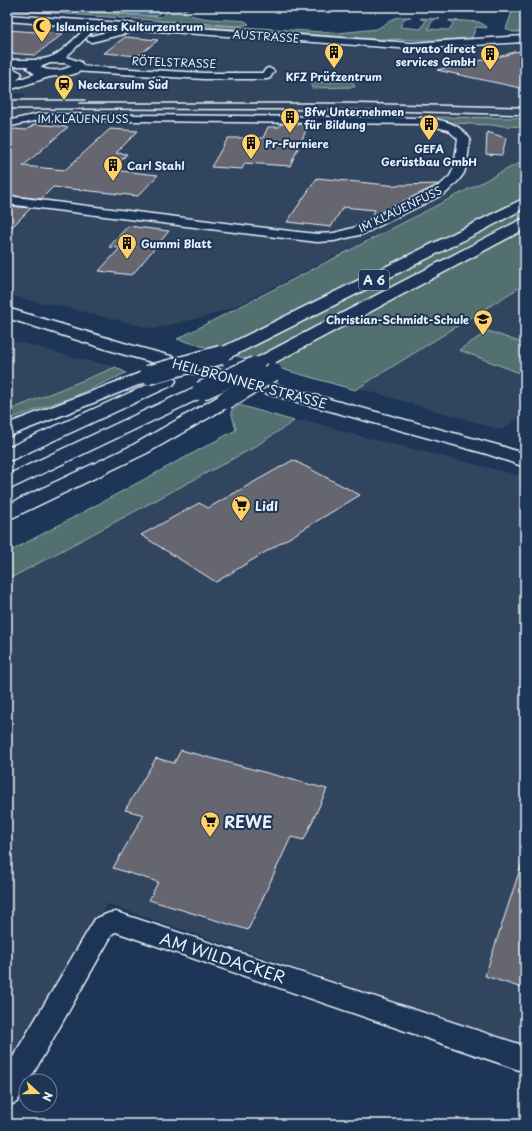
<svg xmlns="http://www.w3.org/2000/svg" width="532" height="1131" font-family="'Playpen Sans',sans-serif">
  <rect width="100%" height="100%" fill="#1d3557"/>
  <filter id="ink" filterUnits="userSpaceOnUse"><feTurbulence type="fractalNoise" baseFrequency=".025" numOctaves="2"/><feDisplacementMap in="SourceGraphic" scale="8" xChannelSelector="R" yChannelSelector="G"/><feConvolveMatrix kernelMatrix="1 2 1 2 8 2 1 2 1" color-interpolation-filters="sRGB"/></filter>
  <g filter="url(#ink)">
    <g fill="#33445e">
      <polygon points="7,21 158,34 406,51 453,51 525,44 525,118 428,117 454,123 525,127 525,160 236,306 207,316 153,329 56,305 37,302 7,294 7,97 24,97 26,94 7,94"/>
      <polygon points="525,284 525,413 502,430 358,388"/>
      <polygon points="7,339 77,358 116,367 7,411"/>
      <polygon points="306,420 356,435 518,475 525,463 525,1046 107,904 7,1071 7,580 253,448 294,421 299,422"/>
    </g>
    <g fill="#53706f" stroke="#9eb0b4">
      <path d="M7,7l154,10 11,-10h18l-7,4c12,10 46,8 62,10l4,3 -11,2 -231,-16z"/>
      <polygon points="475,7 525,7 525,32 513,32 506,29 513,9"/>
      <polygon points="401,17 411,17 405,18 400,27 421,29 426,20 420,19 421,18 440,19 433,20 428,29 449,30 454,22 449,21 449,20 479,22 486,26 487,28 476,27 472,38 433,40 377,39 151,23 163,22 338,33 377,29 395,18"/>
      <polygon points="352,81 355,87 312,88 310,83"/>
      <polygon points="425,117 525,118 525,127 454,123"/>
      <polygon points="525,160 525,284 355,390 177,339"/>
      <polygon points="488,331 525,344 525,375 459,350"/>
      <polygon points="116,367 126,373 75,396 7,420 7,411"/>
      <polygon points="239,405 294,421 253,448 7,580 7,553 236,430 231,411"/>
    </g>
    <polygon fill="#406a87" stroke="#83a0b4" points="19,7 166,7 156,16"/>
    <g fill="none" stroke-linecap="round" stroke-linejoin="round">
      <polyline stroke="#a5bbcb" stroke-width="1" points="77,7 154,12 160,7"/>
    </g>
    <g fill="#666670" stroke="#e8f1f8">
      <polygon points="7,30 63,34 35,55 7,53"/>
      <polygon points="125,37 158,40 138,56 104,53"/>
      <polygon points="525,51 525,89 437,70 506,55 513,52"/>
      <polygon points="35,124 68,127 23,166 65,170 110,129 138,131 116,153 127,154 112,170 158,175 138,196 53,187 41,199 7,195 7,135 14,129 26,130"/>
      <polygon points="281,124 309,124 290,166 245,163 242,169 211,167 228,138 263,138 268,127 279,127"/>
      <polygon points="487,132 506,138 502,155 486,154"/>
      <polygon points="317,178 398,186 400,185 439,184 371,217 375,210 343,207 331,227 287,222"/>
      <polygon points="7,206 31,208 7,232"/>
      <polygon points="128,226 169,231 132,275 99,271 120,248 109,247"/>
      <polygon points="293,460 360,495 216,582 141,535 199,503 208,508"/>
      <polygon points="181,750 327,789 304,840 291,837 248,930 149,900 158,882 113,868 144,815 125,810 156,758 174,763"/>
      <polygon points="522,863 525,864 525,989 485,976"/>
    </g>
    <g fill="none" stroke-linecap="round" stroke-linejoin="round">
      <g stroke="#e8f1f8" stroke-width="3">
        <g id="minor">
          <polygon points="7,60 38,60 43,63 38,66 7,66"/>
          <polygon points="76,66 204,73 263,73 266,69 269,68 274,71 270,78 267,79 204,79 73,71 71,69 73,67"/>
          <path d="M38,114l387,4c18,2 34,5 45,21l-3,23 -3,11 -6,8 -12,12 -83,41 -29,7 -17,1 -310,-38v-8l291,36 19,2 17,-1 19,-5 85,-41 12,-11 4,-8 4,-29 -10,-9 -23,-6 -387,-4 -31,7v-6z"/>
          <polygon points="116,912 525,1046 525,1072 116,932 113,933 29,1081 26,1081 26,1087 17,1102 7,1106 7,1067 95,919 109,913"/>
        </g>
      </g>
      <g stroke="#e8f1f8" stroke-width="3">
        <g id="secondary">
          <path d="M7,15l405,28 113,-7v6l-113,7 -285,-20 1,2 -1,2 -35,9 -4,-1 -1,-2 1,-2 30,-8 -21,-2 -31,30 15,5 3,5c-9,12 -26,7 -38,11 -13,4 -26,9 -39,12v-13l2,-2 -2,-1v-8l13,6 2,2 -5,6 18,-6 -8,-6c8,-11 15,-7 26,-12 10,-4 26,-22 34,-29l-80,-6zM50,63h15l7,3c-9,5 -23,6 -32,1z"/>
          <polygon points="7,308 134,346 501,446 525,454 525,467 487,454 122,354 7,318"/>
        </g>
      </g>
      <g stroke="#e8f1f8" stroke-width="3">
        <g id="motorway">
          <polygon points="525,198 525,208 482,231 227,359 221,360 215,359 212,355 215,351"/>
          <polygon points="525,219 525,229 261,370 255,371 249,370 246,366 249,362 520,220"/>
          <polygon points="145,371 151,372 154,376 151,380 7,437 7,424"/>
          <polygon points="167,376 173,377 176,381 173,385 14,459 7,461 7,448"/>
          <polygon points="201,386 207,387 210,391 207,395 14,487 7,489 7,475 195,387"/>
          <polygon points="226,394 233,396 235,400 233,404 147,453 14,517 7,519 7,505 133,445 219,396"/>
        </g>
      </g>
      <use href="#minor" fill="#1d3557" fill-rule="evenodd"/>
      <use href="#secondary" fill="#1d3557" fill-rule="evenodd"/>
      <use href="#motorway" fill="#1d3557" fill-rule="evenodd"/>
      <g stroke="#e8f1f8" stroke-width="1.5">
        <polyline points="7,100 85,100"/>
        <polyline points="79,103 349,103 525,107"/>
        <polyline points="7,109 346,110 525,115"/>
      </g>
      <g stroke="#e8f1f8" stroke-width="21" stroke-linecap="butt">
        <g id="motorway-bridge">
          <polyline points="148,375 221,355"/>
          <polyline points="201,391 255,366"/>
          <polyline points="226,400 273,372"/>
        </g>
      </g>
      <use href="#motorway-bridge" stroke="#1d3557" stroke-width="18"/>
    </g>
  </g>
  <defs>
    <g id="mosque-pin" transform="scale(1)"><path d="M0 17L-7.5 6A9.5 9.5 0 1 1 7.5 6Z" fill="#ffd166" stroke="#1d3557"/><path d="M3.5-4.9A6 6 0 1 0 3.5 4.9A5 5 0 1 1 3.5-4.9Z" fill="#111"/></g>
    <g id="building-pin" transform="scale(1)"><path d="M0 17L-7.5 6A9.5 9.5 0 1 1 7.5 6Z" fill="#ffd166" stroke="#1d3557"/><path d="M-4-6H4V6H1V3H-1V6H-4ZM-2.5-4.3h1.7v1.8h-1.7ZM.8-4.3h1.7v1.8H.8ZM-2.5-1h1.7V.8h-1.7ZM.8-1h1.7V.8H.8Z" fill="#111"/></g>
    <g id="station-pin" transform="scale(1)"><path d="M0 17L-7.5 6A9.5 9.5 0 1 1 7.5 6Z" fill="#ffd166" stroke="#1d3557"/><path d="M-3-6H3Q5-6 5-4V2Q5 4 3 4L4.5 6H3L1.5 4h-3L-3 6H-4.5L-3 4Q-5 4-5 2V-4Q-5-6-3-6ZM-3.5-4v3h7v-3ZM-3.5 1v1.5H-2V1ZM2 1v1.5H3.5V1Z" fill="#111"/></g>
    <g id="school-pin" transform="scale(1)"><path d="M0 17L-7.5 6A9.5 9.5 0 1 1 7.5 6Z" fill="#ffd166" stroke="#1d3557"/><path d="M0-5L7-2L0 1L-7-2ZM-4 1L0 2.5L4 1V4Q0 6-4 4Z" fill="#111"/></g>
    <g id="supermarket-pin" transform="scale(1)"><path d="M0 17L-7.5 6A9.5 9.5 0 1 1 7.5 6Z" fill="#ffd166" stroke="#1d3557"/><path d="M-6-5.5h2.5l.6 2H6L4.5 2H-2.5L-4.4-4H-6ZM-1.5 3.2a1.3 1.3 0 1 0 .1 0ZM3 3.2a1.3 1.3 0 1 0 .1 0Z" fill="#111"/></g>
  </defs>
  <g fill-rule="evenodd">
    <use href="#mosque-pin" x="42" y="26"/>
    <use href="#building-pin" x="334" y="52"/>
    <use href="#building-pin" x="490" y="54"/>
    <use href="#station-pin" x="64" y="84"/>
    <use href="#building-pin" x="290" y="117"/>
    <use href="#building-pin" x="429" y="124"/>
    <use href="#building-pin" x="251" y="143"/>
    <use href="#building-pin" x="113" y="165"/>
    <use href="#building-pin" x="127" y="243"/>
    <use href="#school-pin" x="483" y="319"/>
    <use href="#supermarket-pin" x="241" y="505"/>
    <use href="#supermarket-pin" x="210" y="821"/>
  </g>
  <g text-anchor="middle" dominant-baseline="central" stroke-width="4" stroke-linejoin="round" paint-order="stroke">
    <g font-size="11" font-weight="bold" fill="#e8f1f8" stroke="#1d3557" text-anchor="start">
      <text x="56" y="26">Islamisches Kulturzentrum</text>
      <text x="476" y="48" text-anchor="end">arvato direct<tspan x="476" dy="13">services GmbH</tspan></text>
      <text x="334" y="76" text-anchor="middle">KFZ Prüfzentrum</text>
      <text x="78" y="84">Neckarsulm Süd</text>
      <text x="304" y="111">Bfw Unternehmen<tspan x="304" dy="13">für Bildung</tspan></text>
      <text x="265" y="143">Pr-Furniere</text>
      <text x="429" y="148" text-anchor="middle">GEFA<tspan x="429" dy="13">Gerüstbau GmbH</tspan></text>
      <text x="127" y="165">Carl Stahl</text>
      <text x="141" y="243">Gummi Blatt</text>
      <text x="469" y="319" text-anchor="end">Christian-Schmidt-Schule</text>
    </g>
    <g font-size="11" fill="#e8f1f8" stroke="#1d3557">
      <text transform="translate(266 36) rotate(4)">AUSTRASSE</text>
      <text transform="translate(174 62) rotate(2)">RÖTELSTRASSE</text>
      <text x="83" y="118">IM KLAUENFUSS</text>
      <text transform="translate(400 209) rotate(-26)">IM KLAUENFUSS</text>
    </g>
    <rect fill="#1d3557" stroke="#abb9c8" stroke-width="1" x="359" y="270" width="30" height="20" rx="3"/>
    <g font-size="12" font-weight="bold" fill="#e8f1f8">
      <text x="374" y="280">A 6</text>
    </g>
    <g font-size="13" fill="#e8f1f8" stroke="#1d3557">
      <text transform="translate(250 383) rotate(15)">HEILBRONNER STRASSE</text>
    </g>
    <g font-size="13" font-weight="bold" fill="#e8f1f8" stroke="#1d3557" text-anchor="start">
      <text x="255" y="505">Lidl</text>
    </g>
    <g font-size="16" font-weight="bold" fill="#e8f1f8" stroke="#1d3557" text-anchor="start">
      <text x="224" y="821">REWE</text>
    </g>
    <g font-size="16" fill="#e8f1f8" stroke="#1d3557">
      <text transform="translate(223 957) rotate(18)">AM WILDACKER</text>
    </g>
  </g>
  <rect width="532" height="1131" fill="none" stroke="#1d3557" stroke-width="24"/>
  <rect x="12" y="12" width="508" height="1107" fill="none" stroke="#e8f1f8" stroke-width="1.5" filter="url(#ink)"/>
  <g transform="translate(38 1093) rotate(111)"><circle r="19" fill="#1d3557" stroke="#6e8097"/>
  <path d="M0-3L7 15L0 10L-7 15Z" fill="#ffd166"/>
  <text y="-6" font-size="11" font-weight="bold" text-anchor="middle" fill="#e8f1f8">N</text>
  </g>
</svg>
